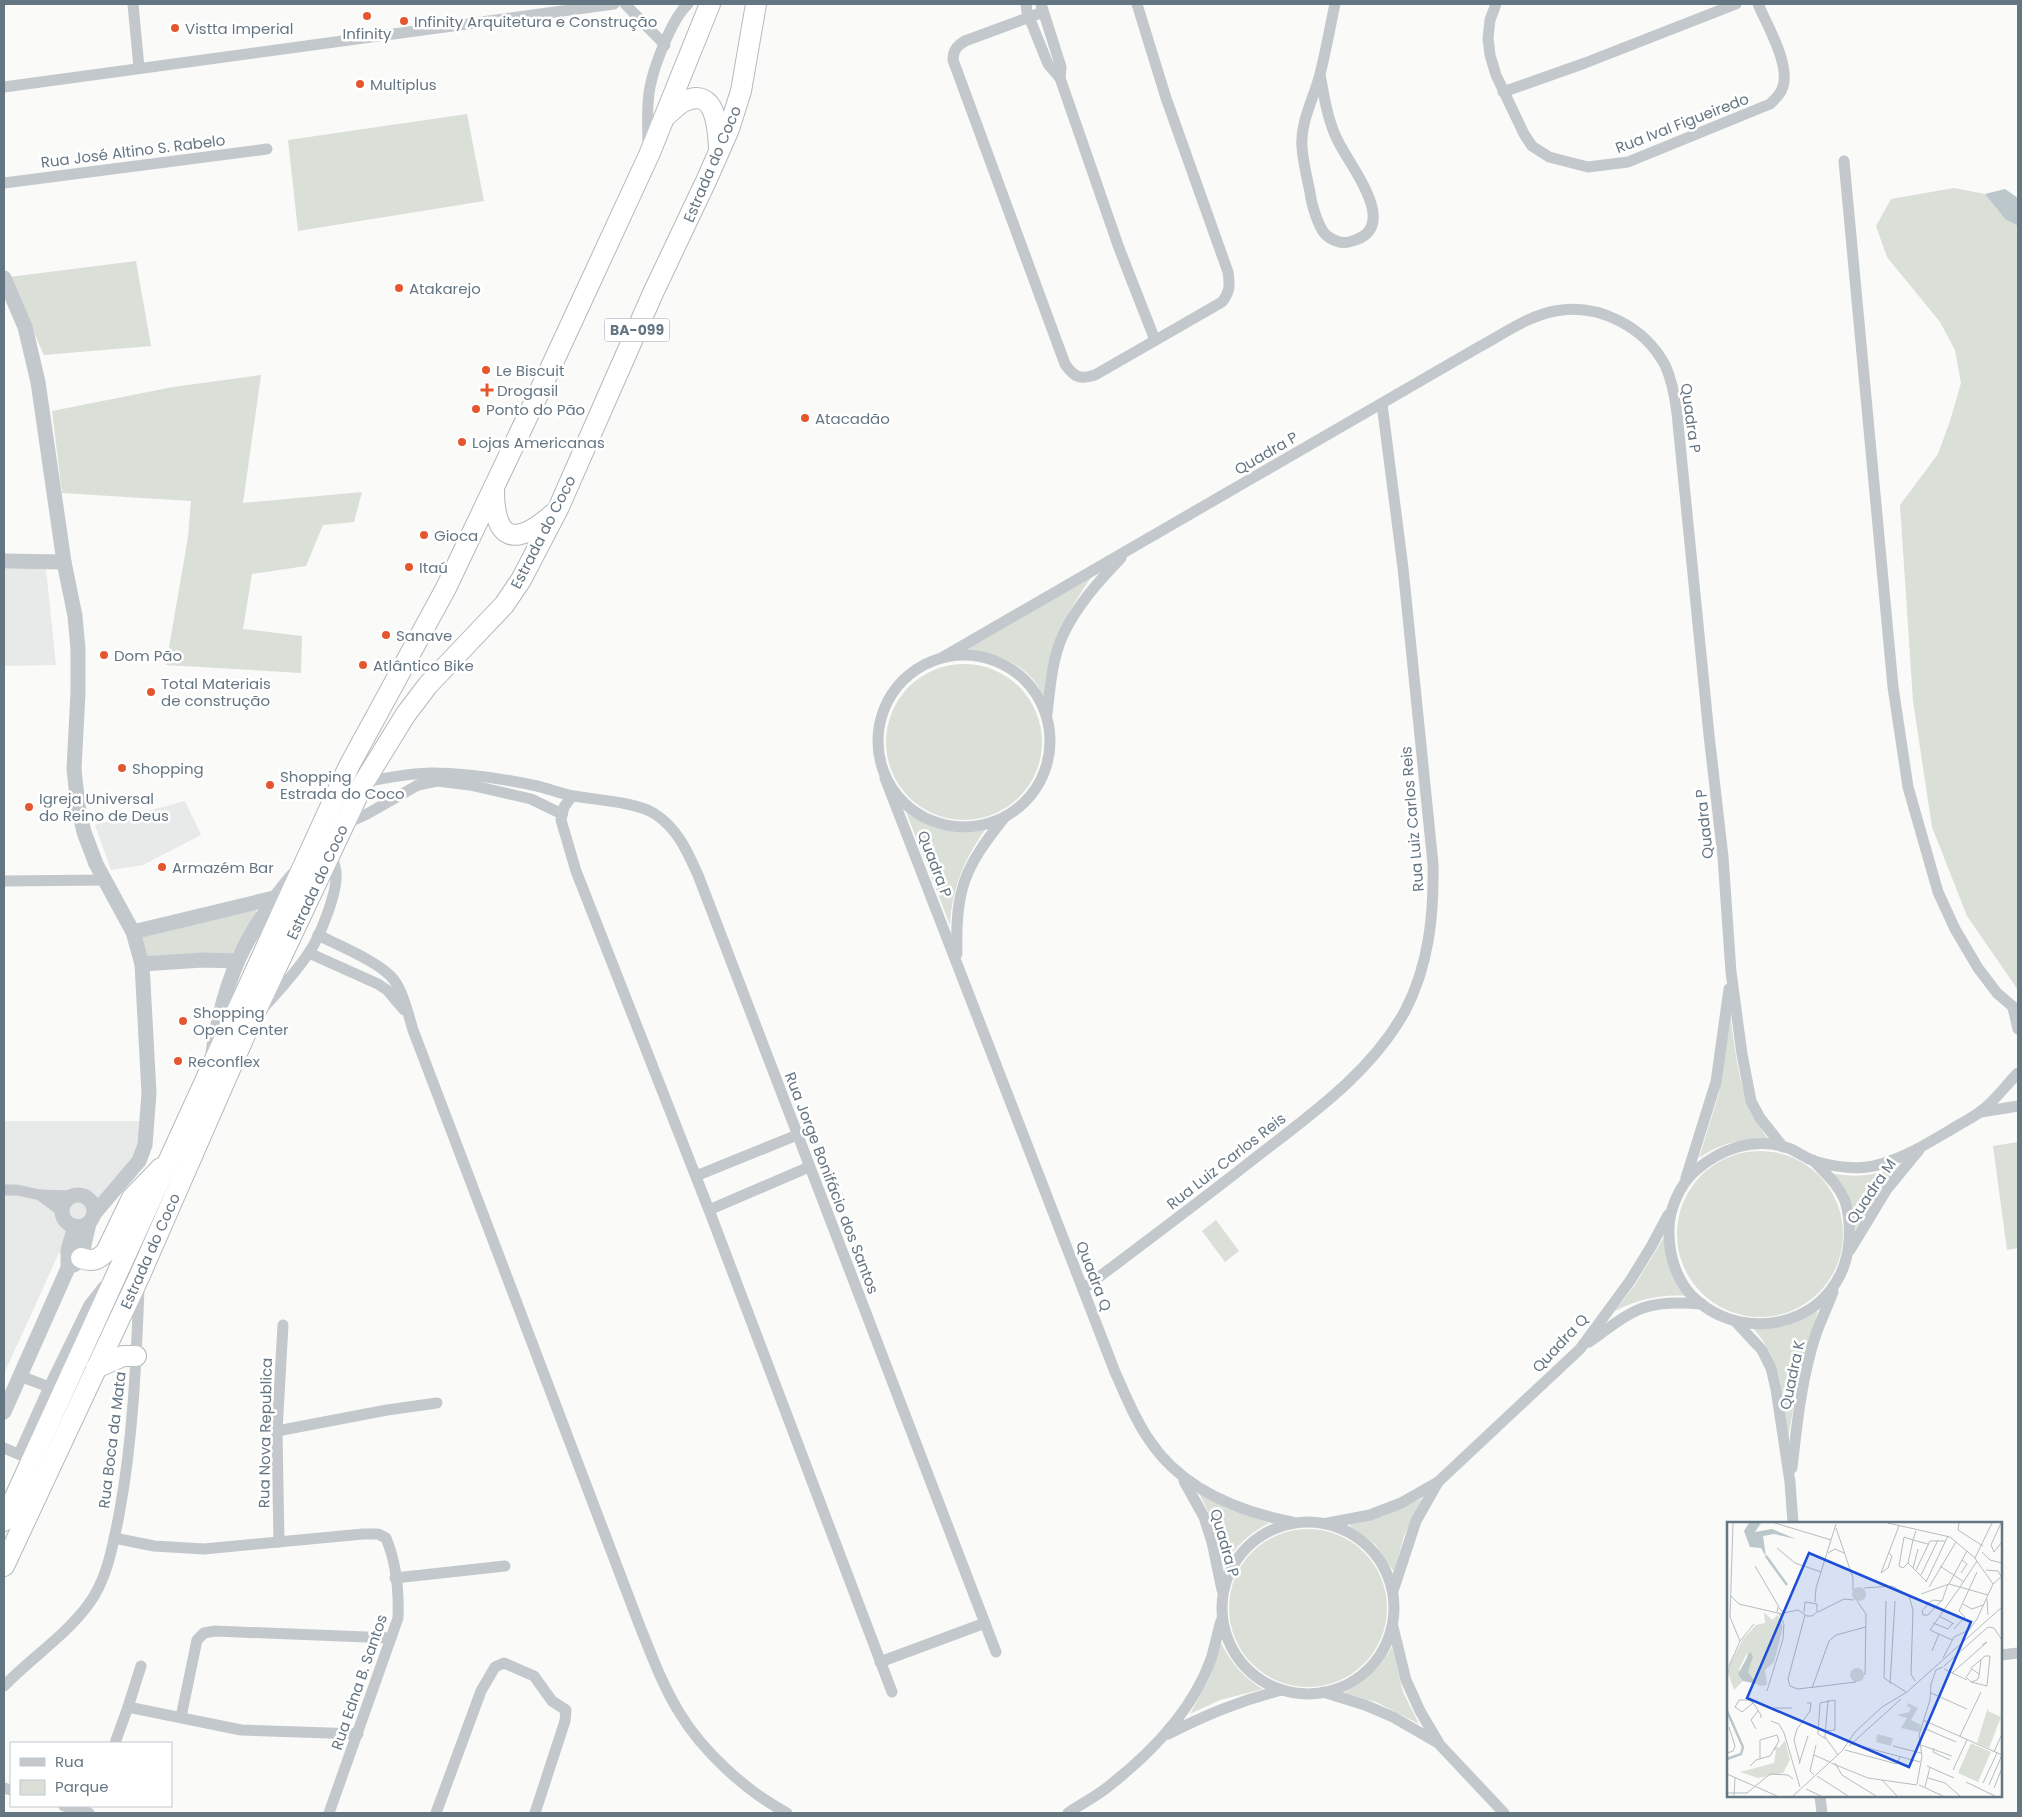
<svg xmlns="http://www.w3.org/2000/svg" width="2022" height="1817" font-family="Poppins,sans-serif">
  <rect width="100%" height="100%" fill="#fafaf8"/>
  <g fill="#e8e9e9">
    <polygon points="4,569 46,569 56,665 4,666"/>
    <polygon points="185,801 201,835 143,865 111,870 95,825"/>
    <polygon points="4,1121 142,1121 135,1158 58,1255 4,1374"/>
  </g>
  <g fill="#dadfd7">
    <polygon points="467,114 484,201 298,231 288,140"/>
    <polygon points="1954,188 1985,194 2005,219 2018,226 2018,990 1967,916 1932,827 1913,701 1900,505 1938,454 1950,421 1961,383 1955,350 1940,322 1887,257 1876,226 1891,199"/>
    <polygon points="136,261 151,346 44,355 9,277"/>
    <polygon points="261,375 243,503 362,492 354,522 323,525 306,566 252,574 243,629 302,636 301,673 166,665 188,537 191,501 62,493 52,411 173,387"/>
    <path d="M1093,575c-26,36 -47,76 -49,121 -2,-3 -4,-7 -6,-10 -16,-24 -46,-35 -74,-36z"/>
    <circle cx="964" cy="742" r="78"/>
    <path d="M906,812c24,18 50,24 79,18 -21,29 -33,59 -35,95z"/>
    <polygon points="253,907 258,914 232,954 145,959 139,933"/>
    <path d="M1730,1014c7,47 9,87 39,126 -27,-2 -48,3 -70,18l20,-65z"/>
    <polygon points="2018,1142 2018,1248 2007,1250 1993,1146"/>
    <circle cx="1760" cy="1234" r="83"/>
    <path d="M1898,1166l-44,66 -23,-59c24,5 45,3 67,-7z"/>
    <polygon points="1216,1220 1239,1251 1225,1262 1202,1231"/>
    <path d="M1664,1237l24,59c-27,-2 -49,3 -73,15l20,-26z"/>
    <path d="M1818,1311l-19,64 -11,64c-5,-43 -5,-77 -35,-111l33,-2z"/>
    <path d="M1199,1493l29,16 41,14c-20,11 -34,23 -45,43l-9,-40z"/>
    <polygon points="1422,1498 1404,1536 1394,1572 1375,1544 1349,1525 1383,1516"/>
    <circle cx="1308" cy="1608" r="79"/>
    <path d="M1221,1643c10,20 23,35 42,46l-43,11 -30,14 20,-37z"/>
    <path d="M1392,1647l11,45 16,32 -43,-22 -32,-9c22,-11 36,-25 48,-46z"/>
  </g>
  <polygon fill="#bbc7cb" points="2005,189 2018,198 2018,226 2005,219 1985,194"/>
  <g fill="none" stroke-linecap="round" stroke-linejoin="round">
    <g stroke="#b4b9bd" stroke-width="22">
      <g id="trunk">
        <path d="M666,116c6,-5 12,-12 19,-15 31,-14 33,27 34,47"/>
        <path d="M494,490c0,52 22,57 59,24"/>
        <path d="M81,1258c11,4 17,2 25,-6l26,-54 29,-30"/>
        <polyline points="96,1368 123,1356 136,1356"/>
        <polyline points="4,1521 349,766 446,588 551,367 649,155 710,4"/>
        <polyline points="4,1566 140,1275 252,1019 364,782 406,714 428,685 504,605 521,580 558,509 653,293 707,179 729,129 741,91 756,4"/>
      </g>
    </g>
    <g stroke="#c3c8cc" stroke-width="11">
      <polyline points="133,4 139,68"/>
      <polyline points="625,4 665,45"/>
      <polyline points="1026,4 1027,12 1048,64 1060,78"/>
      <polyline points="1041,4 1061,67 1060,78 1119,248 1155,340"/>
      <path d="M1496,4l-6,16 -2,18 2,17 6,20 28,59 8,12 17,11 39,10 40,-5 142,-58c4,-4 10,-9 12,-15 10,-22 -15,-64 -24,-85"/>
      <path d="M1043,12l-78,29c-8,5 -12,9 -12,19l112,304c9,13 15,16 30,11l127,-73c8,-10 8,-17 6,-30l-62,-174 -29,-94"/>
      <path d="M1320,74c4,22 7,43 16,63 12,28 69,92 13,105 -8,2 -18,-2 -24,-8 -7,-8 -14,-31 -15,-42 -3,-14 -7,-30 -8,-45 -2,-25 12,-49 18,-73 6,-23 10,-47 15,-70"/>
      <polyline points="4,87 614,4"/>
      <polyline points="1503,92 1585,63 1736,4"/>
      <path d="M648,145c0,-19 -2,-39 2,-58 4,-21 22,-69 38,-83"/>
      <polyline points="1844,161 1893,687 1908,787 1938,892 1955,929 1978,968 1997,993 2018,1011"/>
      <polyline points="4,183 267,149"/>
      <circle cx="964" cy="741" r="86"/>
      <path d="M943,657l536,-310c24,-13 49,-31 76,-36 43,-8 89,15 110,54 7,15 10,32 12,48l32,322 14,122 8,115 11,82 9,47 9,17 23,29"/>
      <path d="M1047,714c3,-26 5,-55 16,-79 14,-30 36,-54 58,-77"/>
      <path d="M885,778l230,594c11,24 20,48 35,69 32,48 87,70 142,81"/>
      <path d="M364,782c22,-4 45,-9 68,-9 34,0 72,6 105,13 13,3 25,8 37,10 22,4 63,6 81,18 23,15 32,37 43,61l298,777"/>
      <polyline points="572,796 564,807 561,820 576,871 709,1210 892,1692"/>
      <polyline points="345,824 367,814 418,785 437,781 470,785 531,799 562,814"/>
      <polyline points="4,881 104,880"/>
      <path d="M318,935c20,10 64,28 76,45 10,14 14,34 19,50l226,594c12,30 23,60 40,88 23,39 68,80 108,101"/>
      <polyline points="309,953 378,984 387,990 404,1010"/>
      <path d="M957,954c-2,-64 7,-86 47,-136"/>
      <path d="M264,1007c15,-16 31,-34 44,-53 12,-17 30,-62 28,-82 -1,-7 -3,-13 -6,-19"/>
      <polyline points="2013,1008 2018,1029"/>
      <polyline points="1981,1112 2018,1106"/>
      <path d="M1813,1160c12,13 25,24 32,41 4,13 5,27 4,40 -6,81 -102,109 -157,55 -16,-17 -23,-41 -23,-63 -1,-22 10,-47 26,-62 25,-22 60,-35 93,-23 9,3 17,10 26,13 21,6 46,10 67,3 28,-8 52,-24 76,-38 8,-5 17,-9 24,-15 14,-10 25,-26 37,-38"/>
      <polyline points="696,1176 797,1135"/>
      <polyline points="1686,1178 1716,1082 1729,989"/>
      <polyline points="4,1190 17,1190 40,1195 72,1196"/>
      <polyline points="40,1195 63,1212"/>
      <polyline points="709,1210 809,1167"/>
      <polyline points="1850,1250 1887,1189 1919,1150"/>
      <path d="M1083,1289c57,-43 115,-86 172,-131 54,-42 116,-85 150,-147 24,-46 29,-96 28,-147l-30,-296 -21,-164"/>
      <polyline points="1735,1321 1762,1350 1771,1368 1776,1389 1790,1482 1793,1523"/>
      <path d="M1589,1342c46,-33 55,-43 113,-38"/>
      <polyline points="20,1376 49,1387"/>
      <polyline points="277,1431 387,1410 437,1403"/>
      <polyline points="4,1448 25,1457"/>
      <polyline points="19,1454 49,1387 89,1305 104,1286"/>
      <path d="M1792,1468c5,-46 10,-93 25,-137 5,-13 11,-26 16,-39"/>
      <polyline points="1184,1481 1204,1517 1212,1542 1222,1590"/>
      <circle cx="1308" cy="1608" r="86"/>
      <polyline points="1328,1523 1370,1515 1401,1503 1438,1482 1580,1349 1630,1281 1652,1245 1668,1215"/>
      <path d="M114,1538l40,8 50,3 159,-15h15l8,4c10,24 13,54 12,80l-69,195"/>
      <polyline points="279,1542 277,1431 283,1325"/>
      <polyline points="395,1578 505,1566"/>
      <polyline points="1393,1591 1416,1521 1438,1482"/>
      <polyline points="1393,1627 1406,1680 1420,1711 1440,1745 1504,1813"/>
      <polyline points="2001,1655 2018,1653"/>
      <polyline points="880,1662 985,1623"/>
      <path d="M4,1686c27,-28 61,-50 84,-81 19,-25 25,-60 31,-90 14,-75 17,-150 20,-226"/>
      <polyline points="1323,1692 1365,1705 1393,1717 1438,1743"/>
      <polyline points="128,1707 241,1730 358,1734"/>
      <polyline points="181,1717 197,1640 204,1633 215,1631 391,1638"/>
      <path d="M1168,1734c40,-20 71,-33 114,-44"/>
      <polyline points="115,1743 128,1707 141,1666"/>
      <polyline points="4,1788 11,1790"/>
      <polyline points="1820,1796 1822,1813"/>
      <polyline points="64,1806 89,1813"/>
      <polyline points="436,1813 481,1691 495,1667 504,1663 534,1676 552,1701 566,1710 565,1721 535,1813"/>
      <path d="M1068,1813c13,-9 29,-17 41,-27 42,-33 84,-76 102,-127 4,-12 6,-25 10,-38"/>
    </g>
    <g stroke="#c3c8cc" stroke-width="15">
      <polyline points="4,278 25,327 38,382 64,562 75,616 78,649 78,693 74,769 78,806 84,832 96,864 133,932 142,964 149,1093 145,1145 139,1161 94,1214"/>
      <polyline points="4,561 64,562"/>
      <polyline points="133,932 274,898"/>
      <polyline points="142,964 203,960 236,961"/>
      <path d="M213,1053c10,-73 33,-122 81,-178"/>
      <circle cx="78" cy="1211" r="16"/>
      <polyline points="74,1265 81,1258 89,1223"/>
      <polyline points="4,1412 68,1268 68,1250 75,1226"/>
    </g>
    <use href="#trunk" stroke="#fff" stroke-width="20"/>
  </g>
  <g fill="#e4572e" stroke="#fff" stroke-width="2">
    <circle cx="367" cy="16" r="5"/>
    <circle cx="404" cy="21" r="5"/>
    <circle cx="175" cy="28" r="5"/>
    <circle cx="360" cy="84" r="5"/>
    <circle cx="399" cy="288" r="5"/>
    <circle cx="486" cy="370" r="5"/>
    <path d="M484.5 382.5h5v5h5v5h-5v5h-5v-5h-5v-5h5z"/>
    <circle cx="476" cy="409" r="5"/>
    <circle cx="805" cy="418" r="5"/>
    <circle cx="462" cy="442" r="5"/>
    <circle cx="424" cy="535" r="5"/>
    <circle cx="409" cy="567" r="5"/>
    <circle cx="386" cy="635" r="5"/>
    <circle cx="104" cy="655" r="5"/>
    <circle cx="363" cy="665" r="5"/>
    <circle cx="151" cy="692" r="5"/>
    <circle cx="122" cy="768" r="5"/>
    <circle cx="270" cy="785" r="5"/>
    <circle cx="29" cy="807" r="5"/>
    <circle cx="162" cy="867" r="5"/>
    <circle cx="183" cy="1021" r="5"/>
    <circle cx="178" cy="1061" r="5"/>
  </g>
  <g text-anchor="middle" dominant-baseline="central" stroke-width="5" stroke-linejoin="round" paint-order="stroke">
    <rect fill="#fff" stroke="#939fa8" stroke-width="1" x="604.5" y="318.5" width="65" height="23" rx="4"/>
    <g font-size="14" font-weight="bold" fill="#657683">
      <text x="637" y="330">BA-099</text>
    </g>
    <g font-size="15" fill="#657683" stroke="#fff" text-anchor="start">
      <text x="414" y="21">Infinity Arquitetura e Construção</text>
      <text x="185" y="28">Vistta Imperial</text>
      <text x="367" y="33" text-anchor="middle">Infinity</text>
      <text x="370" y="84">Multiplus</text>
      <text x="409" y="288">Atakarejo</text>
      <text x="496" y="370">Le Biscuit</text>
      <text x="497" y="390">Drogasil</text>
      <text x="486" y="409">Ponto do Pão</text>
      <text x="815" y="418">Atacadão</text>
      <text x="472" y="442">Lojas Americanas</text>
      <text x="434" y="535">Gioca</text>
      <text x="419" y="567">Itaú</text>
      <text x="396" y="635">Sanave</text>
      <text x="114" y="655">Dom Pão</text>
      <text x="373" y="665">Atlântico Bike</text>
      <text x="161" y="683">Total Materiais<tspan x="161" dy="17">de construção</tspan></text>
      <text x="132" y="768">Shopping</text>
      <text x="280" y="776">Shopping<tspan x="280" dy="17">Estrada do Coco</tspan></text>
      <text x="39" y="798">Igreja Universal<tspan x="39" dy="17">do Reino de Deus</tspan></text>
      <text x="172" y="867">Armazém Bar</text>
      <text x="193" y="1012">Shopping<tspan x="193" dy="17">Open Center</tspan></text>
      <text x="188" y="1061">Reconflex</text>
    </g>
    <g font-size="15" fill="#657683" stroke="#fff">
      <text transform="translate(1682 123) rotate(-21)">Rua Ival Figueiredo</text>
      <text transform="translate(133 151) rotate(-7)">Rua José Altino S. Rabelo</text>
      <text transform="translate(712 164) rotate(-67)">Estrada do Coco</text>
      <text transform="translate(1691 418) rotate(82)">Quadra P</text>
      <text transform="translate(1266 453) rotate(-30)">Quadra P</text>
      <text transform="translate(543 532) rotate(-63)">Estrada do Coco</text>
      <text transform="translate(1412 819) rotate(-95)">Rua Luiz Carlos Reis</text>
      <text transform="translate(1704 824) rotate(-96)">Quadra P</text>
      <text transform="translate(935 864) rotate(69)">Quadra P</text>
      <text transform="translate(317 882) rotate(-65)">Estrada do Coco</text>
      <text transform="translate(1226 1161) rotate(-38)">Rua Luiz Carlos Reis</text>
      <text transform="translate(832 1183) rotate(69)">Rua Jorge Bonifácio dos Santos</text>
      <text transform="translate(1871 1191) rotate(-56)">Quadra M</text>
      <text transform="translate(150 1251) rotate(-66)">Estrada do Coco</text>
      <text transform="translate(1094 1276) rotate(69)">Quadra Q</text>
      <text transform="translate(1560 1343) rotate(-47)">Quadra Q</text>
      <text transform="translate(1792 1375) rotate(-78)">Quadra K</text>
      <text transform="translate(265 1433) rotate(-89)">Rua Nova Republica</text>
      <text transform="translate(112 1440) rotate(-83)">Rua Boca da Mata</text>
      <text transform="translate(1225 1543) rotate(74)">Quadra P</text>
      <text transform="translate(359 1682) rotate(-71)">Rua Edna B. Santos</text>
    </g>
  </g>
  <g transform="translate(1727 1522)">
    <rect width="275" height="275" fill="#fafaf8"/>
    <path d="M125 72a7 7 0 1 1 14 0a7 7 0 1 1-14 0ZM37,90l8,8 6,-5 5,12 -9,35 -9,8 2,15 -8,1 -11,-14 -1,-19 -8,16 4,12 -9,9 -7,-20 16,-31 13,-14 9,-2zM123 153a7 7 0 1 1 14 0a7 7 0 1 1-14 0ZM181,181l10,5 -7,12 10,5 -2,7 -18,-4 6,-10 -10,-3 12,-3 2,-4 -4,-2zM261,185v4l13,6 -12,31 -12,-5zM150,212l16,4 -2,8 -15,-4zM58,218l5,20 -7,13 -25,5 -18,-6 34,-9 2,-12 -3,-2 3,-3 3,2zM244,221l20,9 -13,30 -20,-9z" fill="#dadfd7"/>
    <path d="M22,1h12l-6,9 17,-3 24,10 -22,-5 -11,2 3,21 -5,-9 -11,-1 -6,-16zM23,130l3,4 -5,16 9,12 -14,-3 -5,-7z" fill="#bbc7cb"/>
    <path fill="none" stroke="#bbc7cb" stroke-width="2.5" d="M39,34l21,29M0,189l16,36 -2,7 -14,5"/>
    <path fill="none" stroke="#b5bdc2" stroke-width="1" d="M6,1l-3,94 10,24M48,1l56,17M161,1l62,14 24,20 19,27M232,1l-1,7 25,16M274,1l-10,22 3,7 8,-10M109,6l17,50v12M189,9l-3,9 -5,23 -5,5 -4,-2 5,-29 9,3 15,4M50,26l18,15 26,9M255,30l8,8 12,3M101,31l7,-4 9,4M162,31l3,3 -4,12 -7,5 18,-47M248,36l17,-35M181,41l19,19M28,44l24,41M213,44l24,16M186,46l5,-19M189,48l14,-29h15M259,48l12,1 3,5M234,51l6,-9 -5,-4M194,53l17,-35M199,60l22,-46M222,62l18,-33M202,65l27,-45M233,65l17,-26M137,66l28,-2 17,10 4,14 -2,64 4,7M194,72l28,-10 39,11M4,74l8,8 43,10 2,-1 -6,-6 -1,5M260,77l1,16M130,79l9,13 -1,61M159,79l-2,77 22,14M214,79l-13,14h-5l-1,-4 8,-9 3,-2 9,1M215,79l6,-17M88,80l1,-14 20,-64M236,82l9,5 11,-4M91,90l26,-13 10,1M57,91l14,-3 9,6h5l5,-4v-8l-12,-2 -1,10M78,93l-17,64 2,7 8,3 58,-7M212,94l15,8M206,101l15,6 5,-6M227,107l11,-12 -6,-6 18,-39M225,118l-22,-10 30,-43M205,129l7,-17M216,136l11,-21 15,-7 8,-11 16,-35 9,-8M2,144l11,-25 14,-17M217,144l44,-39 6,1 8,12M217,147l23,11M243,147l15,-13h5l-3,30 -16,-4M225,151l35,-31 -5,3M252,152l-7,-5 -6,8 5,5 6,-2 2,-4 2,-17M163,162l5,-83M85,166l17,-47 7,-6 30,-8M40,169l16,-52 1,-15 -5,-11M204,171l36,16M101,178l-3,37 13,18M26,181l-11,9 -7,-5 4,-7h10l3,2 2,2 7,11v3M42,186h23M196,198l79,35M44,199l8,3 5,9 16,54M29,207l-5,-9 7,-9M199,207l30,13M233,214l21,-44M99,217l-8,-5 2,-31 15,-3v30l-9,1M126,222l67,18M191,222l34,12M122,224l52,-47M166,224l28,7M207,226l-1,4 17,8M118,228l52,14 3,-7M267,230l8,-18M0,231l6,-2 2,-5 -6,-19M87,233l16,7M73,241l-6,-23 3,-11 13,-18 1,-8h-4M104,241l37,15 49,7M108,241l7,12 34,21M72,242l9,-28M23,244l6,-6 14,-4 9,-15 -2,-6 -17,5v19M200,244l27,12M226,248l14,-30M0,252l50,22M87,253l-4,-4 6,-26M90,254l31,20M201,256l17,5 15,13M155,258l15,16M239,260l29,14M256,261l14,-30M190,262l5,-28 -3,-21 11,-35 1,-16 5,-14 7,-3M192,263l24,11M262,263l13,-30M198,265l5,-20M267,266l8,-20M79,267l15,7M0,271h20l23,-19 18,1 5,4M7,274l1,-18M66,274l49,-45 13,-19 27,-25 25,-15 95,-85"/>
    <path fill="#1d4ed8" fill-opacity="0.15" stroke="#1d4ed8" stroke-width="2.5" d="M82,31l162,69 -62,145 -162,-69z"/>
    <rect width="275" height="275" fill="none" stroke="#657683" stroke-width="2.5"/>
  </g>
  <rect width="2022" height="1817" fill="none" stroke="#657683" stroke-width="10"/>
  <rect x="10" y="1742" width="162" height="65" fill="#ffffff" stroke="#c1c8cd"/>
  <rect x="20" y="1758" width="25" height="8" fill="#c3c8cc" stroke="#c1c8cd"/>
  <text x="55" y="1767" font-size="15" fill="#657683">Rua</text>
  <rect x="20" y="1780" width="25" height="15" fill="#dadfd7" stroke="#c1c8cd"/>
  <text x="55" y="1792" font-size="15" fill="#657683">Parque</text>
</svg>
